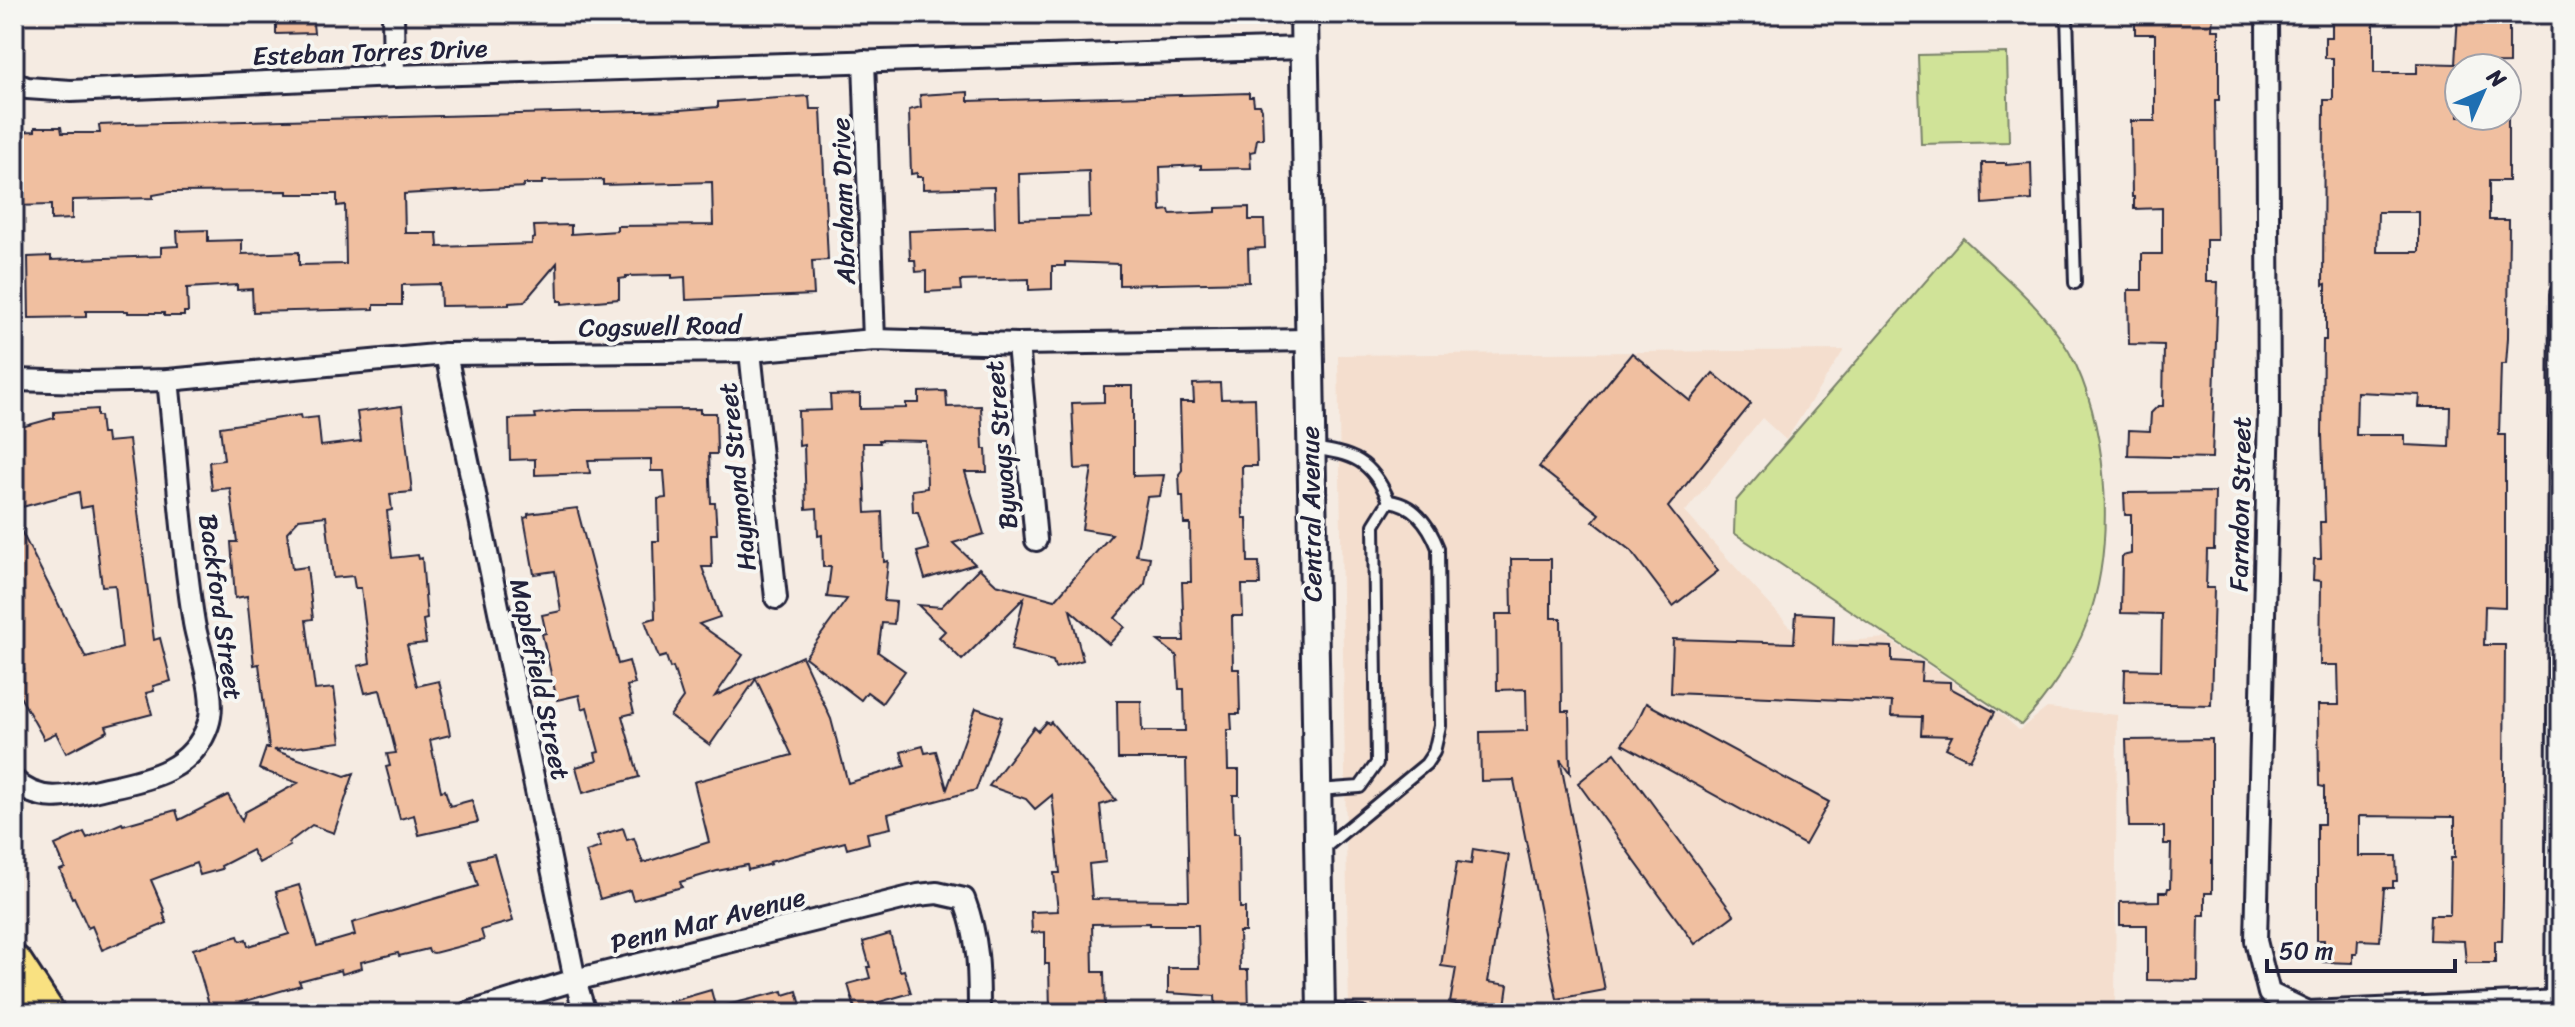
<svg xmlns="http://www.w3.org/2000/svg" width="2575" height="1027" font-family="Sriracha,sans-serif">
  <rect width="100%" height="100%" fill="#f5ebe2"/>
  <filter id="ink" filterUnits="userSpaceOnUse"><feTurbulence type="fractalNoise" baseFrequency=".0125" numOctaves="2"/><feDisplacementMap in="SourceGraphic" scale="16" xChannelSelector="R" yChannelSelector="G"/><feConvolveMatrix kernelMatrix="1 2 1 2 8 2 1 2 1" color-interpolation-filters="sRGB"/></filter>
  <g filter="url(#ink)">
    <polygon fill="#f4dece" points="1844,350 1786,440 1762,418 1685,512 1806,644 1887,638 2003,716 2019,730 2047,708 2117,715 2115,1013 1349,1013 1338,355"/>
    <g fill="#d0e398" stroke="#79826a" stroke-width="2">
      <polygon points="2007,53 2009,142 1921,144 1918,55"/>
      <path d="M1963,238c40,38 89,76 113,127 33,73 39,183 11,258 -14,36 -40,75 -66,102l-287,-192 1,-31z"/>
    </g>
    <g fill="#f0bfa0" stroke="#22223b" stroke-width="2" fill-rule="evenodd">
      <polygon points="276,14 312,14 314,33 276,34"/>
      <polygon points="2135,14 2213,14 2212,30 2219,30 2219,100 2215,100 2217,240 2206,240 2206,282 2218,282 2212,458 2128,456 2129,430 2150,431 2151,413 2158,406 2163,406 2164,345 2129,344 2128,290 2142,290 2142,254 2162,254 2162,208 2134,209 2134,197 2132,197 2131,121 2155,121 2155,34 2135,34"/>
      <path d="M2332,14h42v59h43v-10l38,1 3,-50h51v49l-53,1h3v52h49v65h-19v39h20l-1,118 -2,26h-5l-2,71h6v172l-20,-1 -1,39h21l-2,255 -1,41h-7v22h-29l-2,-22 -35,-1 1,-25h20l1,-58h4v-40l-96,-1v40h37l1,25h-4v7h-9l-4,53 -22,-1 -1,14h-4v9l-30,-1 1,-22h-7v-116h7v-37l-5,-1 -1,-81h21l-1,-40h-18l1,-84 -8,-1 1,-21h7l-1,-37h5l-3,-87 1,-95h3v-56l-3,1 1,-185h9v-42h-8v-21h7zM2378,212h41v40h-42zM2357,392l63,3 -1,12h31l-1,40 -44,-2v-10h-49z"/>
      <path d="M968,92v9l281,-8v4h4l1,8h6l2,4 1,30h-6l-2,12 -5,1 1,16 -50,1v-4l-41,2 1,44 8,-1 1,4 46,-2v-4l33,-1v13h15l1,28 -17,1 1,33 -130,3v-21l-54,-2v4h-13v23l-23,1v-11l-69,2 1,9 -35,2v-21l-10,1 -1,-12h-5l-1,-29 86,-3 -1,-41 -71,2v-12h-6v-4l-6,1 -2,-64 12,-3 -1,-12zM1089,171l1,46 -70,2 -1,-45z"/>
      <path d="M809,96l1,13h11l7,151 -16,1 2,34 -128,5 -1,-23 -13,1v-3l-46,1v2l-7,1v20l-57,5v-3h-4l-1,-38 -33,39 -15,1v2l-68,1 -1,-22 -38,1v20h-28v4l-121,3 -1,-23 -15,1v-5l-50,3 1,24h-4v4h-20v-3h-36v-2h-42v6l-57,1 -1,-61 23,-1v4l110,-4v-9l17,-1 -1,-15 31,-1v11l34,-1v14l57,-2v13l47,-1 -1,-59 -8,1v-12h-50v-3l-117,1 -17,3v3l-81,2v19l-21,1v-15l-37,1v-74l21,-1v-4h26l1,6h38l-1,-8 27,-1 553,-14 39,-3v-5zM603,180v5l109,-3 1,43 -96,1v5l-46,3v-9l-37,1 1,12 -3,1v5l-94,3 -1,-14h-32l-1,-39 120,-7v-3h18v-3z"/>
      <polygon points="1982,163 2006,163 2006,165 2031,163 2032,200 1983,204"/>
      <polygon points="1632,353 1690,401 1713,373 1751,404 1668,507 1718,571 1673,606 1631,551 1593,521 1599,514 1539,467"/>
      <polygon points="1220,383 1221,399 1255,398 1257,466 1242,466 1243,518 1247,518 1248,562 1259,562 1260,585 1242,585 1243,616 1232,616 1233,669 1239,669 1240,714 1231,714 1232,730 1227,730 1228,770 1239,770 1239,795 1233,795 1234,833 1239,833 1240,908 1245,908 1245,932 1239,932 1240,970 1248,970 1249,1013 1216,1013 1215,996 1168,993 1168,968 1199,968 1198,925 1150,925 1150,923 1092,924 1093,972 1104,972 1105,1013 1050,1013 1049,964 1045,964 1045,932 1032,933 1031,912 1058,911 1054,873 1060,873 1052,795 1035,809 1026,799 989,786 1034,727 1038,731 1046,722 1049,724 1051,722 1116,800 1100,805 1106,862 1089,864 1092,899 1189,900 1186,759 1118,759 1117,701 1141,701 1142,731 1185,731 1184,689 1179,689 1177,656 1158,641 1184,641 1182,582 1191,582 1190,524 1184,524 1183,496 1180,496 1179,474 1182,470 1180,402 1194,402 1193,384"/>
      <polygon points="1104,386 1133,386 1133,476 1164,475 1160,496 1147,497 1136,555 1150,557 1145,584 1115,618 1125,627 1109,644 1070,610 1083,660 1055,668 1053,661 1011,650 1024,598 962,660 939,637 945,631 918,605 941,607 979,568 996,584 1055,600 1112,534 1082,529 1092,468 1075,469 1072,403 1104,402"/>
      <polygon points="946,391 947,407 981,406 983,449 986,449 987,472 965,472 984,534 953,543 975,564 925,579 917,552 929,549 918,512 913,512 912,490 927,488 926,441 879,440 880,443 863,443 866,513 882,512 884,562 888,561 884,601 896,602 894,624 882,623 878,652 905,671 882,703 867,692 861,700 805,657 847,599 827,597 831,567 823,567 822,535 818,536 817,508 806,509 804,445 799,446 798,411 831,410 830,395 860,394 860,409 906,408 906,403 919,403 919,392"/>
      <polygon points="402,406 412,492 390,494 392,510 387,511 392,558 418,555 419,559 422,558 427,619 423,620 426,643 407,645 417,686 439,681 444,703 450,735 430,740 441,791 445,790 450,806 472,800 478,822 419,835 414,815 400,819 386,767 390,766 387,754 396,753 380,690 365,693 358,666 370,663 361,588 355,588 353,576 333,578 326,516 299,519 287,532 292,569 307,567 313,619 306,620 315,690 334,688 341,742 274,750 345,776 354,773 334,833 312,825 288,843 290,846 259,863 252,850 221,866 222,869 200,875 196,863 151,880 165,912 163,913 167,923 102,950 92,926 88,928 74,897 72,898 60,870 65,868 55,845 84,832 87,838 122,823 123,825 176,810 179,820 228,795 242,821 245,812 298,783 259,769 266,748 269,748 259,664 254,665 247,596 235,598 231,542 237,542 230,488 212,490 209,462 224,460 220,427 300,415 301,419 318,417 321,446 361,441 357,412"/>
      <polygon points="97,409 97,416 100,416 102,434 106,434 107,442 129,440 154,640 160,638 171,681 153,686 154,691 146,693 152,714 106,726 108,731 66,753 56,733 44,739 14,686 14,674 24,669 14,649 14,517 86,658 122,648 115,585 102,586 92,506 81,508 79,492 22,507 14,478 14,429 54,418 54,412"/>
      <polygon points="700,409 700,413 716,413 717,454 709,454 711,503 715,503 717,534 711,534 712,567 702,567 720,617 699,624 743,655 715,696 802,656 831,719 848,783 905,766 901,752 923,746 925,753 936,751 947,789 976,708 1002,717 976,790 888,814 891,828 867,833 869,843 847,849 845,842 770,862 771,864 748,870 747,865 717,871 680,882 682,887 633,900 630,890 600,899 586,852 601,847 597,836 623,828 627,840 634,838 643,863 709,842 694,782 792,755 756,679 710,745 670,716 683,698 673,667 670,668 666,656 659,658 645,621 655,618 653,541 659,541 658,499 666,498 664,471 651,471 651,459 588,460 590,473 535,475 535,459 510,460 509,419 536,418 535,414 573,410"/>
      <polygon points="2215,492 2214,550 2207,550 2206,588 2214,588 2211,705 2124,703 2125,669 2161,670 2162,614 2121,613 2122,556 2131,554 2131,515 2125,515 2124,493"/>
      <polygon points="577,508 618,664 629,661 635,684 627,686 634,713 622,716 639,777 583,793 576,767 597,761 595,753 599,752 587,707 582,709 579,695 557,700 542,634 546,633 542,615 561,611 555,571 534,574 524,518 528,517 528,514"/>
      <polygon points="1511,559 1551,559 1551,618 1561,618 1562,711 1569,711 1570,773 1560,759 1605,990 1557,999 1514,780 1481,781 1480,732 1527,731 1526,689 1497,690 1496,614 1512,614"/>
      <polygon points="1796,613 1834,615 1833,645 1892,647 1892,661 1922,663 1921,681 1950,682 1950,688 1995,712 1970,760 1946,748 1952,736 1921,735 1922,717 1891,716 1892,702 1671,693 1673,639 1794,643"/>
      <polygon points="1646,703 1829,802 1805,845 1622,744 1635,726"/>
      <polygon points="2212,739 2212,893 2205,893 2205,915 2199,915 2198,981 2147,980 2147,925 2120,925 2120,902 2159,901 2159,892 2167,892 2168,888 2170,888 2171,844 2164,844 2164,827 2129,827 2126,740"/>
      <polygon points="1615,753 1734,915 1695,944 1578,783"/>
      <polygon points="1473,849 1509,855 1488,982 1508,985 1504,1013 1450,1003 1456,968 1441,966 1457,862 1471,864"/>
      <polygon points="494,854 513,921 481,930 484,940 434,953 429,952 428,949 399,956 398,953 361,962 362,968 342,974 341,970 299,981 301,985 211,1011 193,949 238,936 240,941 246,939 248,946 289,934 276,892 299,885 317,946 355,935 352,923 478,886 470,860"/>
      <polygon points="890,934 900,971 904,970 911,993 855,1009 848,984 870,978 867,967 870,967 863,942"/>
      <polygon points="711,990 717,1013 652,1013 652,1007"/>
      <polygon points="783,991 784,995 797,991 803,1013 724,1013 723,1006"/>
    </g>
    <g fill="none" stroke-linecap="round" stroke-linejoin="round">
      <g stroke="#22223b" stroke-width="16">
        <g id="service">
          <polyline points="2067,14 2075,283"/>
          <path d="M1311,448c42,6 60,11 78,53"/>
          <path d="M1318,790l42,-3 17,-24 -3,-238 15,-24c26,3 40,24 49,47l2,178 -6,26 -8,12 -103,85"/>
          <polyline points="1323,1009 1363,1013"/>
        </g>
      </g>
      <g stroke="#22223b" stroke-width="26">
        <g id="minor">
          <polyline points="393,14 394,76"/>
          <polyline points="2267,14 2269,411 2256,941 2269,993 2308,1012 2561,1001"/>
          <polyline points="864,61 874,340"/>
          <polyline points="14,83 27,88 71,91 394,76 1304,48"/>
          <polyline points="1018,344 1036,540"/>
          <polyline points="750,351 776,598"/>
          <polyline points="446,354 575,980 585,1013"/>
          <polyline points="14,380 87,382 168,380 446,354 750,351 874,340 1018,344 1308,340"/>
          <path d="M14,780c28,28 63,14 97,7 40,-8 82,-18 97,-62 10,-28 -9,-73 -14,-102 -13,-80 -17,-162 -26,-243"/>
          <polyline points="2556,1002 2561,294"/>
          <path d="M468,1013l107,-33 343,-85 19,-2 27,6c15,40 15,72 15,114"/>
        </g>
      </g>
      <g stroke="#22223b" stroke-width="32">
        <polyline id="tertiary" points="1304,14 1321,1013"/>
      </g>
      <g stroke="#22223b" stroke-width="42">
        <polyline id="motorway" points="14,964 46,1013"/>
      </g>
      <use href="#service" stroke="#f6f6f2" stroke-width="10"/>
      <use href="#minor" stroke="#f6f6f2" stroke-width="20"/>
      <use href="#tertiary" stroke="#f6f6f2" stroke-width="26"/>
      <use href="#motorway" stroke="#f9e181" stroke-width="36"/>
    </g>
  </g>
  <g text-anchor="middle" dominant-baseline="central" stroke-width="8" stroke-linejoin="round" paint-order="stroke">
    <g font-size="26" fill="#22223b" stroke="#f6f6f2">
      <text transform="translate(370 52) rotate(-2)">Esteban Torres Drive</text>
      <text transform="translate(843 201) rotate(-92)">Abraham Drive</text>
      <text transform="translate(660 326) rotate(-1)">Cogswell Road</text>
      <text transform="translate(1001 445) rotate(-95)">Byways Street</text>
      <text transform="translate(737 477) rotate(-96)">Haymond Street</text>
      <text transform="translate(2240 504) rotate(-89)">Farndon Street</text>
      <text transform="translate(1311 514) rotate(-91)">Central Avenue</text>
      <text transform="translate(221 607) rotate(82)">Backford Street</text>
      <text transform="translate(540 679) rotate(78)">Maplefield Street</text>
      <text transform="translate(708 920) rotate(-14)">Penn Mar Avenue</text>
    </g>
  </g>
  <rect width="2575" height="1027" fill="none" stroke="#f6f6f2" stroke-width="48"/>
  <rect x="24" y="24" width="2527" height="979" fill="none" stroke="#22223b" stroke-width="3" filter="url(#ink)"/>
  <g transform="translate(2483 92) rotate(45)"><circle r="38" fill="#f6f6f2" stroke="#a1a1a9" stroke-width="2"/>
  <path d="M0-6L14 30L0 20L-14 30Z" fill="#1f6fb2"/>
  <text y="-12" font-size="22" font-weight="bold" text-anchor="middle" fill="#22223b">N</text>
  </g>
  <path d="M2267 959v12h188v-12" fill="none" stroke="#22223b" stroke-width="4"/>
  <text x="2279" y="959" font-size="24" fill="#22223b" stroke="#f6f6f2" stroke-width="6" paint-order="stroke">50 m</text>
</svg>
